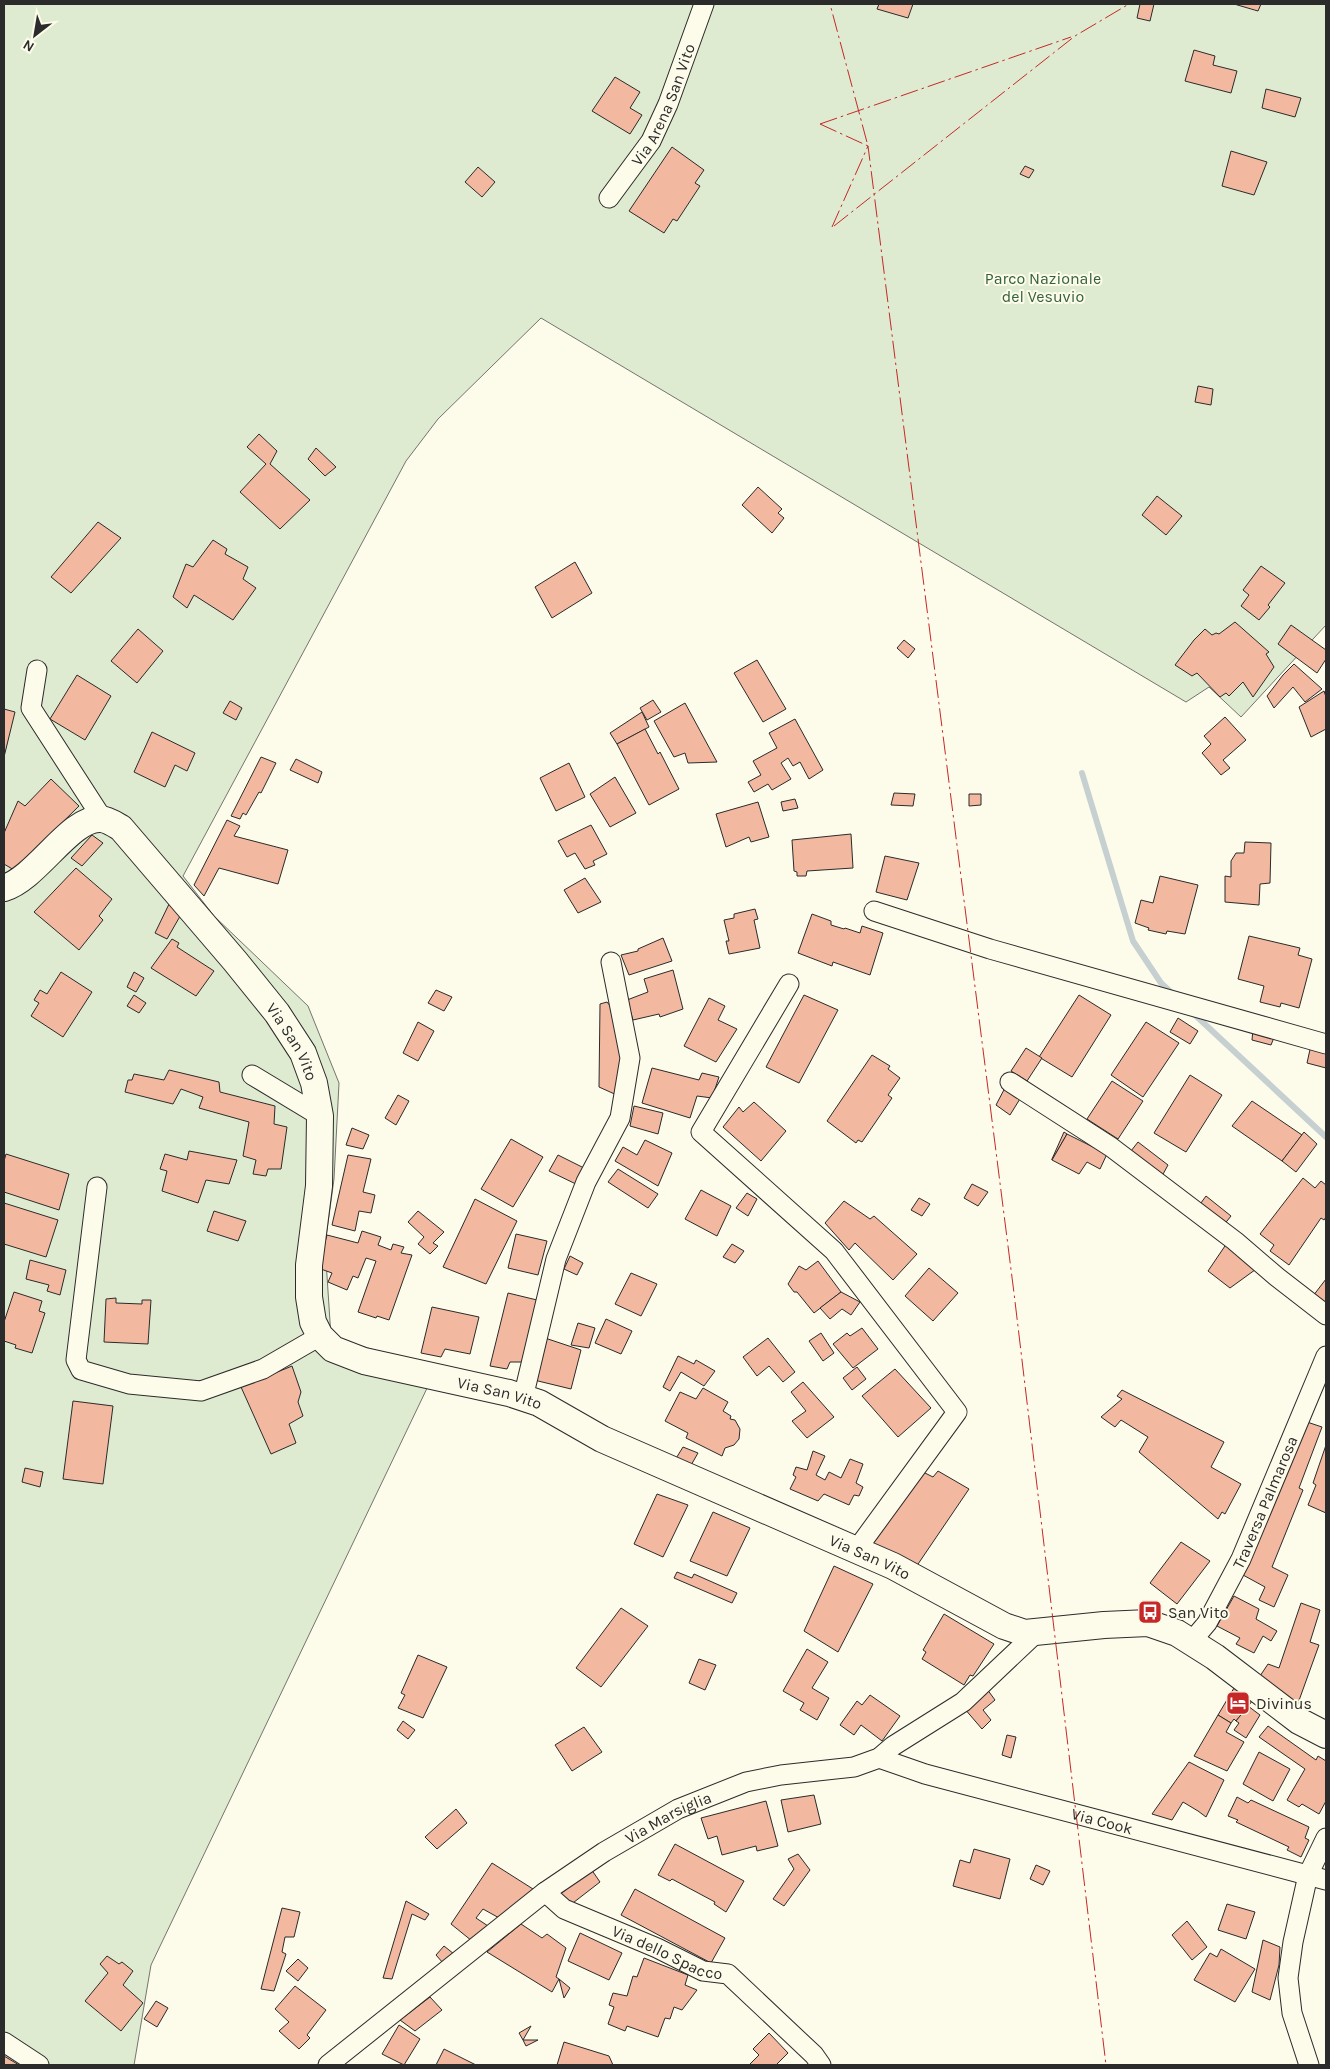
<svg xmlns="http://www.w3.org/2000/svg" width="1330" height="2069" font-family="Karla,sans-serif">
  <rect width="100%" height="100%" fill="#fdfbea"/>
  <polygon fill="#deebd1" stroke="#74746e" points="4,4 1326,4 1326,625 1241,717 1209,687 1186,702 541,318 438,419 406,461 183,876 214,916 308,1006 339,1083 334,1179 325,1245 331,1337 448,1372 430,1382 151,1965 134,2065 4,2065"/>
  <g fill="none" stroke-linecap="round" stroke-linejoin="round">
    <g stroke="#c7d0d0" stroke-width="6">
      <polyline points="1082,773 1133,941 1161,983 1174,995"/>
      <polyline points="1194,1014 1326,1137"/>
    </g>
  </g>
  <g fill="#f2b8a0" stroke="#2b2b2b">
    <polygon points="879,4 913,4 908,18 877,9"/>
    <polygon points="1140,4 1154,4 1150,21 1137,18"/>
    <polygon points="1234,4 1261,4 1258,11"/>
    <polygon points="1194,50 1215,56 1213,65 1237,71 1231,93 1185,81"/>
    <polygon points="615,77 640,92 630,108 642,115 630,134 592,111"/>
    <polygon points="1266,89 1301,98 1295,117 1262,108"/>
    <polygon points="672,147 704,170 695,183 700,186 677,221 673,219 664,233 629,211"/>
    <polygon points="1231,151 1267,162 1254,195 1222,186"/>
    <polygon points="1025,166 1034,170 1029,178 1020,174"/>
    <polygon points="478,167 495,182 482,197 465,182"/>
    <polygon points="1198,386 1213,389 1211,405 1195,402"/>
    <polygon points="259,434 277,451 270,464 310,500 280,529 240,492 266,464 247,447"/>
    <polygon points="316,448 336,467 325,476 308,459"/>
    <polygon points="758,487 782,509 778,513 784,518 772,533 742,505"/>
    <polygon points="1157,496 1182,516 1166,535 1142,515"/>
    <polygon points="98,522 121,538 71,593 51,577"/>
    <polygon points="213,540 227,549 225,554 248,567 243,579 256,588 233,620 194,595 187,608 173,597 186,564 193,567"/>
    <polygon points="575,562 592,593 552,618 535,587"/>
    <polygon points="1261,566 1285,583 1268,605 1270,607 1259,620 1241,606 1249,595 1243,590"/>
    <polygon points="1235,622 1269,652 1266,654 1274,667 1253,697 1243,682 1229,696 1226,693 1220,697 1197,673 1192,676 1175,665 1194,640 1205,629 1212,635 1216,633 1219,634"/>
    <polygon points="1291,625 1326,650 1326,659 1317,673 1278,644"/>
    <polygon points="138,629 163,651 137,683 111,661"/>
    <polygon points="904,640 915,649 908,658 897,648"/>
    <polygon points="757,660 786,709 763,722 734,673"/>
    <polygon points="1294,664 1322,689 1305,702 1293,687 1274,708 1267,696 1283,675"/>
    <polygon points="77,675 111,696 85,740 50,719"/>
    <polygon points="1324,691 1326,697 1326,729 1311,737 1299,707"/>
    <polygon points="653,700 661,712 647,720 640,708"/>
    <polygon points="230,701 242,708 236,720 223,713"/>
    <polygon points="685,703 717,762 688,763 685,753 674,757 654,721"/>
    <polygon points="4,709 15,712 4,757"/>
    <polygon points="642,712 649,727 617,744 610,733"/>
    <polygon points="1225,717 1246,740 1223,760 1230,768 1221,775 1202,753 1211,744 1204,736"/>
    <polygon points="795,719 823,770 809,779 800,762 793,766 788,758 781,763 791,779 772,790 768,784 754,792 748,782 761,775 753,761 777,748 769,733"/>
    <polygon points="645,729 658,754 660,752 679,789 649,805 617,744"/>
    <polygon points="152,732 195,753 187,771 175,765 165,787 134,772"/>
    <polygon points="261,757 276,763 261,793 259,792 246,815 243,813 240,819 231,816"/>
    <polygon points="296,759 322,772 318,783 290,770"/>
    <polygon points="569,763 585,797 556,811 540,778"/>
    <polygon points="615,777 636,813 610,827 590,794"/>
    <polygon points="51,779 79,806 14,870 4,864 4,833 18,801 25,806"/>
    <polygon points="894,793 915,794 913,806 891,805"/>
    <polygon points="969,794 981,794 981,805 969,806"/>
    <polygon points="795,799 798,808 783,811 781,802"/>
    <polygon points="758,802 769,837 751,842 749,837 726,847 716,814"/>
    <polygon points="227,820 240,826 234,836 288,850 278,884 219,868 204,896 194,885"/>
    <polygon points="591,825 607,854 593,861 595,865 585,869 575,853 567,857 558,841"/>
    <polygon points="851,834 853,868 807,871 806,876 797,876 797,872 794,871 792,840"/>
    <polygon points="92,835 103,843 82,866 71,858"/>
    <polygon points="1245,842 1271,843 1270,883 1260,884 1259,905 1225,902 1225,876 1231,877 1231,861 1236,853 1244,853"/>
    <polygon points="885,856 919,863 907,900 876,892"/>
    <polygon points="76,868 112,899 99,916 103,920 79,950 34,912"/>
    <polygon points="1160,876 1198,885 1185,934 1167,931 1166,934 1148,930 1149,928 1135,923 1141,900 1153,903"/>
    <polygon points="585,878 601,902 578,913 564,890"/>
    <polygon points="171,900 183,911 167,939 155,933"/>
    <polygon points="755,909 758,919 754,920 760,948 729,954 726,941 729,941 724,920 734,918 734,914"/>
    <polygon points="812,914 831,921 831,925 844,929 845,928 860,933 862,926 883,933 870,975 833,962 832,966 798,953"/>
    <polygon points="1249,936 1300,948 1298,955 1312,959 1299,1008 1281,1003 1280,1007 1260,1002 1264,986 1238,979"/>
    <polygon points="663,938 672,961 629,975 621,955 638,951 638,949"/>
    <polygon points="172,939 179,943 177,947 214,971 196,996 151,968"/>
    <polygon points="673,970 683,1009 660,1017 659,1014 633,1020 627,1000 648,992 644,979"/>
    <polygon points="61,972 92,992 63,1037 31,1016 39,1003 34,1000 40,990 47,994"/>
    <polygon points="134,972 144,978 136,992 127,987"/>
    <polygon points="436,990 452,997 444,1011 428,1003"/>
    <polygon points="134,995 146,1003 139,1013 127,1006"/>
    <polygon points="804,995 838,1010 799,1083 766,1067"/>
    <polygon points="1079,995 1111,1015 1072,1077 1039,1057"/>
    <polygon points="709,998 725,1006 718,1020 737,1029 716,1062 684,1046"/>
    <polygon points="607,1002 619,1017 624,1046 619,1096 599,1087 600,1004"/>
    <polygon points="1178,1018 1198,1031 1190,1044 1170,1032"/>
    <polygon points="418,1022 434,1031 418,1061 403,1053"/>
    <polygon points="1146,1022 1179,1043 1143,1097 1111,1075"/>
    <polygon points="1253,1029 1275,1035 1271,1045 1252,1040"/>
    <polygon points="1311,1045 1326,1050 1326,1068 1307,1063"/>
    <polygon points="1026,1048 1042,1058 1027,1081 1011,1071"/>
    <polygon points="872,1055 890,1066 888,1069 900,1078 888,1095 892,1098 862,1142 858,1140 856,1143 827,1121"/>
    <polygon points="652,1068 699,1080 702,1073 719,1077 712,1098 697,1096 690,1118 642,1103"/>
    <polygon points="169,1070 219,1082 220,1092 275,1106 274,1124 287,1127 281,1169 268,1169 266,1176 253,1174 256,1160 243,1156 249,1122 199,1108 203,1097 181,1089 173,1104 125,1092 128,1080 132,1080 134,1074 164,1080"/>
    <polygon points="1190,1075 1222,1095 1186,1152 1154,1133"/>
    <polygon points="1112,1081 1143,1101 1118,1139 1087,1119"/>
    <polygon points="1007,1084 1023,1094 1010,1115 996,1105"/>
    <polygon points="398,1095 409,1101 396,1125 385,1118"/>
    <polygon points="1252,1101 1302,1135 1282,1161 1232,1126"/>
    <polygon points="754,1102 786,1131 761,1161 723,1127 739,1107 743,1112"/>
    <polygon points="634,1106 663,1113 658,1134 630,1126"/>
    <polygon points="352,1128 369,1135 363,1149 346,1145"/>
    <polygon points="1064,1132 1067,1134 1052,1160 1052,1159"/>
    <polygon points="1304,1132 1317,1144 1296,1172 1282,1161"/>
    <polygon points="1067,1134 1107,1154 1100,1169 1087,1162 1079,1174 1052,1160"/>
    <polygon points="511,1139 543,1157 513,1207 481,1189"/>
    <polygon points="645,1140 672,1153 658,1186 615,1161 623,1147 637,1155"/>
    <polygon points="1138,1142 1168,1165 1162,1176 1131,1151"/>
    <polygon points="189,1151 237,1160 229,1184 206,1180 198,1203 162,1191 167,1171 160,1169 165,1154 187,1160"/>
    <polygon points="6,1154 69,1174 59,1210 4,1192 4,1161"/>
    <polygon points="348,1155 371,1159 363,1192 375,1195 371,1213 359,1211 355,1231 332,1225"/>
    <polygon points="558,1155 588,1170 580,1186 549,1171"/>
    <polygon points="618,1169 658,1194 648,1208 608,1182"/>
    <polygon points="1303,1178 1315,1188 1321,1181 1326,1185 1326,1217 1324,1220 1321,1218 1289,1265 1270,1251 1274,1245 1260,1234"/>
    <polygon points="972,1184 988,1192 978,1206 964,1198"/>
    <polygon points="701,1190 731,1206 717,1236 685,1219"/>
    <polygon points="747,1193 757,1199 748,1216 736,1208"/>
    <polygon points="1206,1196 1231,1216 1223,1226 1198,1207"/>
    <polygon points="919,1198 930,1204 922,1216 911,1210"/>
    <polygon points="475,1199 517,1221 486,1284 443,1267"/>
    <polygon points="844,1201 870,1219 874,1216 917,1254 893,1280 855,1243 849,1250 825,1223"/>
    <polygon points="4,1203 58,1220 46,1257 4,1244"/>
    <polygon points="214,1211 246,1221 238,1241 207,1231"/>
    <polygon points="418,1211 444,1232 433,1243 438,1246 430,1254 418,1244 424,1237 408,1222"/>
    <polygon points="362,1231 381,1237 378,1245 391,1250 393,1244 404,1247 401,1253 412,1255 389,1320 377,1316 376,1318 358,1312 376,1261 366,1258 358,1278 353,1276 347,1290 328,1282 332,1273 318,1268 327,1235 358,1243"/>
    <polygon points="516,1234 547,1241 538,1275 508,1268"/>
    <polygon points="1227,1243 1259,1267 1230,1288 1208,1271"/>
    <polygon points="732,1244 744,1251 735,1263 723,1257"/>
    <polygon points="570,1256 583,1263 577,1275 564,1269"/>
    <polygon points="30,1260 66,1270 60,1295 47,1291 49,1285 26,1279"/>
    <polygon points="818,1261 841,1292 814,1313 797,1292 794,1292 788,1284 799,1266 806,1270"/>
    <polygon points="929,1268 958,1293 933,1321 905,1296"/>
    <polygon points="631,1273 657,1284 641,1316 615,1304"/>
    <polygon points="1326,1279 1326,1306 1313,1296"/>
    <polygon points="14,1292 42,1301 39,1311 45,1313 32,1353 15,1348 16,1345 4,1341 4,1322"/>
    <polygon points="841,1292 860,1302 851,1315 842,1309 830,1319 820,1308"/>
    <polygon points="508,1293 537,1300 522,1362 510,1362 507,1369 490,1366"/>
    <polygon points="116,1298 116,1303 142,1304 142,1300 151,1300 148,1344 104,1342 106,1299"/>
    <polygon points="432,1307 479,1317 470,1354 445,1349 441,1357 421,1353"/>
    <polygon points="606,1319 632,1331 621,1354 595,1343"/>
    <polygon points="578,1323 595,1328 589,1348 571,1345"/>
    <polygon points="862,1328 878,1349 853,1368 833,1344 847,1333 850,1336"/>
    <polygon points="821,1333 834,1353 823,1361 809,1341"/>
    <polygon points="545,1338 581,1350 571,1389 534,1380"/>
    <polygon points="768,1338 795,1372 783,1382 769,1366 757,1376 743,1357"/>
    <polygon points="678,1356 694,1364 696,1360 715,1371 704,1386 681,1372 670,1391 663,1387"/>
    <polygon points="292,1366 301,1392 298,1402 303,1416 289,1424 296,1443 271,1454 241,1387"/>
    <polygon points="857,1367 866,1379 852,1390 843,1378"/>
    <polygon points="895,1369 931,1408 898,1437 862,1396"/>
    <polygon points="803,1382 834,1417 807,1438 792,1421 806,1411 791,1392"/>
    <polygon points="703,1388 728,1402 723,1411 731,1416 730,1419 735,1420 740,1429 739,1439 734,1445 725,1448 722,1456 686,1438 688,1433 665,1421 680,1392 696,1399"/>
    <polygon points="1122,1390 1224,1442 1211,1467 1241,1484 1225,1514 1222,1512 1218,1519 1139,1452 1148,1437 1121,1420 1115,1427 1101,1417 1122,1399 1117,1396"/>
    <polygon points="73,1401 113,1406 103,1484 63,1479"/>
    <polygon points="1304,1421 1322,1427 1299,1488 1303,1490 1272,1567 1288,1575 1274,1607 1259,1600 1265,1587 1243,1575"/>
    <polygon points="1326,1445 1326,1513 1308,1505 1316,1485 1313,1483"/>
    <polygon points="683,1447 698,1453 690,1467 675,1460"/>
    <polygon points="813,1451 825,1456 816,1475 825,1480 829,1472 841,1478 850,1459 863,1464 856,1483 863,1487 859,1496 854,1495 849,1505 824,1494 818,1501 790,1489 796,1477 793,1475 796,1467 807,1470"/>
    <polygon points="25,1468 43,1472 40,1487 22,1482"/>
    <polygon points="919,1470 933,1477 938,1471 969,1489 916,1567 871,1544"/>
    <polygon points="657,1494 688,1505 663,1557 634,1544"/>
    <polygon points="713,1512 750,1528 727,1576 690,1561"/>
    <polygon points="1181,1542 1210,1561 1177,1604 1150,1583"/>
    <polygon points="834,1566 873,1584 838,1652 804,1631"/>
    <polygon points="677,1572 692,1578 694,1574 737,1593 732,1603 674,1578"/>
    <polygon points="1234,1596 1259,1609 1256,1619 1277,1631 1271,1641 1263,1636 1254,1653 1236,1644 1240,1638 1217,1626"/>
    <polygon points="1301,1603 1320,1610 1310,1642 1319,1645 1297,1706 1258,1679 1268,1664 1279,1668"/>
    <polygon points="621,1608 648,1626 601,1687 576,1668"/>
    <polygon points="944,1614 994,1644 973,1676 970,1675 964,1685 922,1659 926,1652 923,1650"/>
    <polygon points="807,1649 828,1662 812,1688 829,1698 817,1720 800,1710 804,1703 783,1691"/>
    <polygon points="418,1655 447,1667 423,1718 398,1708 405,1695 401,1693"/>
    <polygon points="699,1659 716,1665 705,1690 689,1683"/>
    <polygon points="1234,1688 1253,1700 1236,1721 1234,1719 1231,1723 1218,1715"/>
    <polygon points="987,1689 995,1700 983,1710 991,1720 982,1729 964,1708"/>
    <polygon points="870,1695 900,1716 882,1741 861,1725 854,1735 840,1725 857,1701 862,1705"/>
    <polygon points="1248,1706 1260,1715 1246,1738 1234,1730 1239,1723 1236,1721"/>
    <polygon points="1218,1715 1231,1723 1226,1732 1244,1742 1227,1771 1194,1756"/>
    <polygon points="403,1721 415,1730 408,1739 397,1730"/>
    <polygon points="1268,1726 1316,1760 1318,1756 1326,1761 1326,1801 1319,1814 1302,1804 1299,1807 1287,1800 1305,1769 1259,1737"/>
    <polygon points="584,1727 602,1752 572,1771 555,1745"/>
    <polygon points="1007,1735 1016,1737 1011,1758 1002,1755"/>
    <polygon points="1259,1752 1290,1769 1273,1801 1243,1784"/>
    <polygon points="1189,1762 1224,1780 1206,1817 1198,1811 1183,1802 1172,1820 1152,1814"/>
    <polygon points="814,1795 821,1824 788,1832 781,1800"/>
    <polygon points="1237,1797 1248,1803 1251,1800 1309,1827 1305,1838 1309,1840 1301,1857 1287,1850 1289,1847 1236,1822 1238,1820 1228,1816"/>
    <polygon points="766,1801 778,1846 757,1851 756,1846 722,1855 717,1836 708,1839 701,1818"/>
    <polygon points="456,1809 467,1823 437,1849 425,1837"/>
    <polygon points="675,1844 744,1881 726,1912 714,1904 715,1902 672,1879 670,1881 658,1875"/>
    <polygon points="974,1849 1010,1859 1000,1899 953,1886 960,1860 970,1863"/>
    <polygon points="798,1854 810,1870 784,1906 773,1899 794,1869 788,1859"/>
    <polygon points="492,1863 533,1889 501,1919 483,1909 476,1918 488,1926 472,1941 451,1924"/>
    <polygon points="1036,1865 1050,1871 1043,1885 1030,1879"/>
    <polygon points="591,1869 600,1882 569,1906 557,1897"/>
    <polygon points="635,1889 725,1938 711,1963 621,1915"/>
    <polygon points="406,1901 429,1914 425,1920 412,1914 392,1979 383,1978"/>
    <polygon points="1227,1904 1255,1912 1246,1939 1218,1930"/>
    <polygon points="282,1908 300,1912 294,1937 285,1937 282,1952 286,1954 274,1991 261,1989"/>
    <polygon points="1187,1921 1207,1947 1192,1960 1172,1935"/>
    <polygon points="521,1924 542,1938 547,1934 566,1948 556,1977 559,1979 552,1992 487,1952"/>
    <polygon points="580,1933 622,1953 609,1980 568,1961"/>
    <polygon points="1263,1940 1280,1947 1279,1965 1270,2000 1252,1992"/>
    <polygon points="444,1946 454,1954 443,1963 436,1955"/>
    <polygon points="1221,1949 1255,1969 1235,2002 1194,1980 1210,1953 1217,1957"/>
    <polygon points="107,1956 119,1964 122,1962 133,1971 123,1985 143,2003 121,2031 85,2001 108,1973 100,1964"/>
    <polygon points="644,1958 688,1975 685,1985 697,1990 682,2010 674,2007 670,2019 665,2018 658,2037 627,2026 625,2031 608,2024 614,2007 609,2005 613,1993 627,1996 633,1976 637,1977"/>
    <polygon points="298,1959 308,1968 298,1981 286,1971"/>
    <polygon points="559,1979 570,1988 564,1998"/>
    <polygon points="295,1986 326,2010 307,2035 310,2038 299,2049 279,2031 289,2022 275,2009"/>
    <polygon points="430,1997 442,2010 415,2031 400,2020"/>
    <polygon points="156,2001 168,2008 157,2027 144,2019"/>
    <polygon points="399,2025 420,2039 404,2065 382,2054"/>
    <polygon points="531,2026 523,2040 519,2033"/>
    <polygon points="769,2033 788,2053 776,2065 749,2065 759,2055 753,2049"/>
    <polygon points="523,2040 538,2040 526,2046"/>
    <polygon points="564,2042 609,2056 613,2065 557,2065"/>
    <polygon points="444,2049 476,2065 436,2065"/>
    <polygon points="4,2056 19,2065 4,2065"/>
  </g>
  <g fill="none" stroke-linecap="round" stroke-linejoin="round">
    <g stroke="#2b2b2b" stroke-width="21">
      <g id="street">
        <path id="s1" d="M609,198l42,-57 17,-37 36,-100"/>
        <polyline points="37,670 31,708 102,818"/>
        <polyline points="874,911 990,949 1326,1044"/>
        <polyline points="789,984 701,1132 834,1251 957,1412 857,1549"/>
        <polyline points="252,1075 320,1116"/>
        <polyline points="1010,1082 1111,1147 1235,1241 1277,1277 1326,1315"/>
        <polyline points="97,1187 76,1360 81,1370 129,1384 201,1391 263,1369 320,1336"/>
        <polyline points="523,1398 556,1259 586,1182 620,1118 630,1058 611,962"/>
        <path id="s2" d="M1191,1642l16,-19 34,-64 85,-203"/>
        <path id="s3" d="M879,1758l46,16 401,106"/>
        <path id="s4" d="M545,1892l19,17 93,39 46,23 25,3 86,81 7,10"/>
        <polyline points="4,2042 39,2065"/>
        <path id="s5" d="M328,2065l217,-173 59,-40 74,-43 68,-27 35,-7 73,-8 25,-9 14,-12 70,-44 74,-70"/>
        <polyline points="1309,2065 1292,2013 1288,1978 1293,1942 1308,1875 1326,1838"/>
      </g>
    </g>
    <g stroke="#2b2b2b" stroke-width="28">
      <g id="secondary">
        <path id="s6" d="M4,888c33,-10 66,-70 96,-69 7,0 16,6 21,9l114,133 42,52 26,40 11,30 6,33 -1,70 -10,79v32l4,25 7,14 13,13 31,12 145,32 30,10 63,36 291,127 111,60 21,7 79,-8 44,-2 29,10 38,24 84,64 27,14"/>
      </g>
    </g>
    <use href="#street" stroke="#fdfbea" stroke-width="19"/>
    <use href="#secondary" stroke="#fdfbea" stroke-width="26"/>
    <g stroke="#c62828" stroke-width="1" stroke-dasharray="18 4 2.5 4" stroke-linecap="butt">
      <polyline points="820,124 1071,37"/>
      <polyline points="820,124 868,146 830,4"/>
      <polyline points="834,226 1075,36 1129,4"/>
      <polyline points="832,227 868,146 1014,1293 1106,2065"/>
    </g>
  </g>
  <defs>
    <g id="bus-square" transform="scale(1.25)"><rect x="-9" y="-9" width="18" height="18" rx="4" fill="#c62828" stroke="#fdfbea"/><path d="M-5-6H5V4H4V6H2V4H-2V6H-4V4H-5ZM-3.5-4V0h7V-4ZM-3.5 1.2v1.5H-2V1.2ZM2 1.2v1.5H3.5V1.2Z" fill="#fff"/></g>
    <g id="hotel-square" transform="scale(1.25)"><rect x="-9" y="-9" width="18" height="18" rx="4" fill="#c62828" stroke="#fdfbea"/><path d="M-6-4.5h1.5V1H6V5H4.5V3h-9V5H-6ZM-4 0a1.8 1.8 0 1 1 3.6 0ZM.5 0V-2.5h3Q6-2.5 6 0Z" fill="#fff"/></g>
  </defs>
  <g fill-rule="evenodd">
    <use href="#bus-square" x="1150" y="1612"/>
    <use href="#hotel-square" x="1238" y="1703"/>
  </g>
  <g text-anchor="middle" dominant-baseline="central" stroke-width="4" stroke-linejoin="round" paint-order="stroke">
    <g font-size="16" fill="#2b2b2b" stroke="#fdfbea">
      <text stroke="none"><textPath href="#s1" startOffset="109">Via Arena San Vito</textPath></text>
      <text stroke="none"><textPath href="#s6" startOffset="418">Via San Vito</textPath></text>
      <text stroke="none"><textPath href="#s6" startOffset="912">Via San Vito</textPath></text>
      <text stroke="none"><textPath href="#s2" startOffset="159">Traversa Palmarosa</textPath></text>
      <text stroke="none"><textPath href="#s6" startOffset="1318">Via San Vito</textPath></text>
      <text stroke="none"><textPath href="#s5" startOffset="422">Via Marsiglia</textPath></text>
      <text stroke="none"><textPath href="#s3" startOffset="232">Via Cook</textPath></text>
      <text stroke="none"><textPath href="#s4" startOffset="138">Via dello Spacco</textPath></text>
    </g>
    <g font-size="16" fill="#34623c" stroke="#fdfbea">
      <text x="1043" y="278">Parco Nazionale<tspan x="1043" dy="18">del Vesuvio</tspan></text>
    </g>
    <g font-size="16" fill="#2b2b2b" stroke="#fdfbea" text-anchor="start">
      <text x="1168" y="1612">San Vito</text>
      <text x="1256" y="1703">Divinus</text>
    </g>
  </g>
  <rect width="1330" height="2069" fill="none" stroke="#2b2b2b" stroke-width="10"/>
  <g transform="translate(35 35) rotate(211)" stroke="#fdfbea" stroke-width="4" paint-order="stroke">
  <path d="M0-4L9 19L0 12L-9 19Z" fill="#2b2b2b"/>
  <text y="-8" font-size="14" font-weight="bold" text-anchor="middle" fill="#2b2b2b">N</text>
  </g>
</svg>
